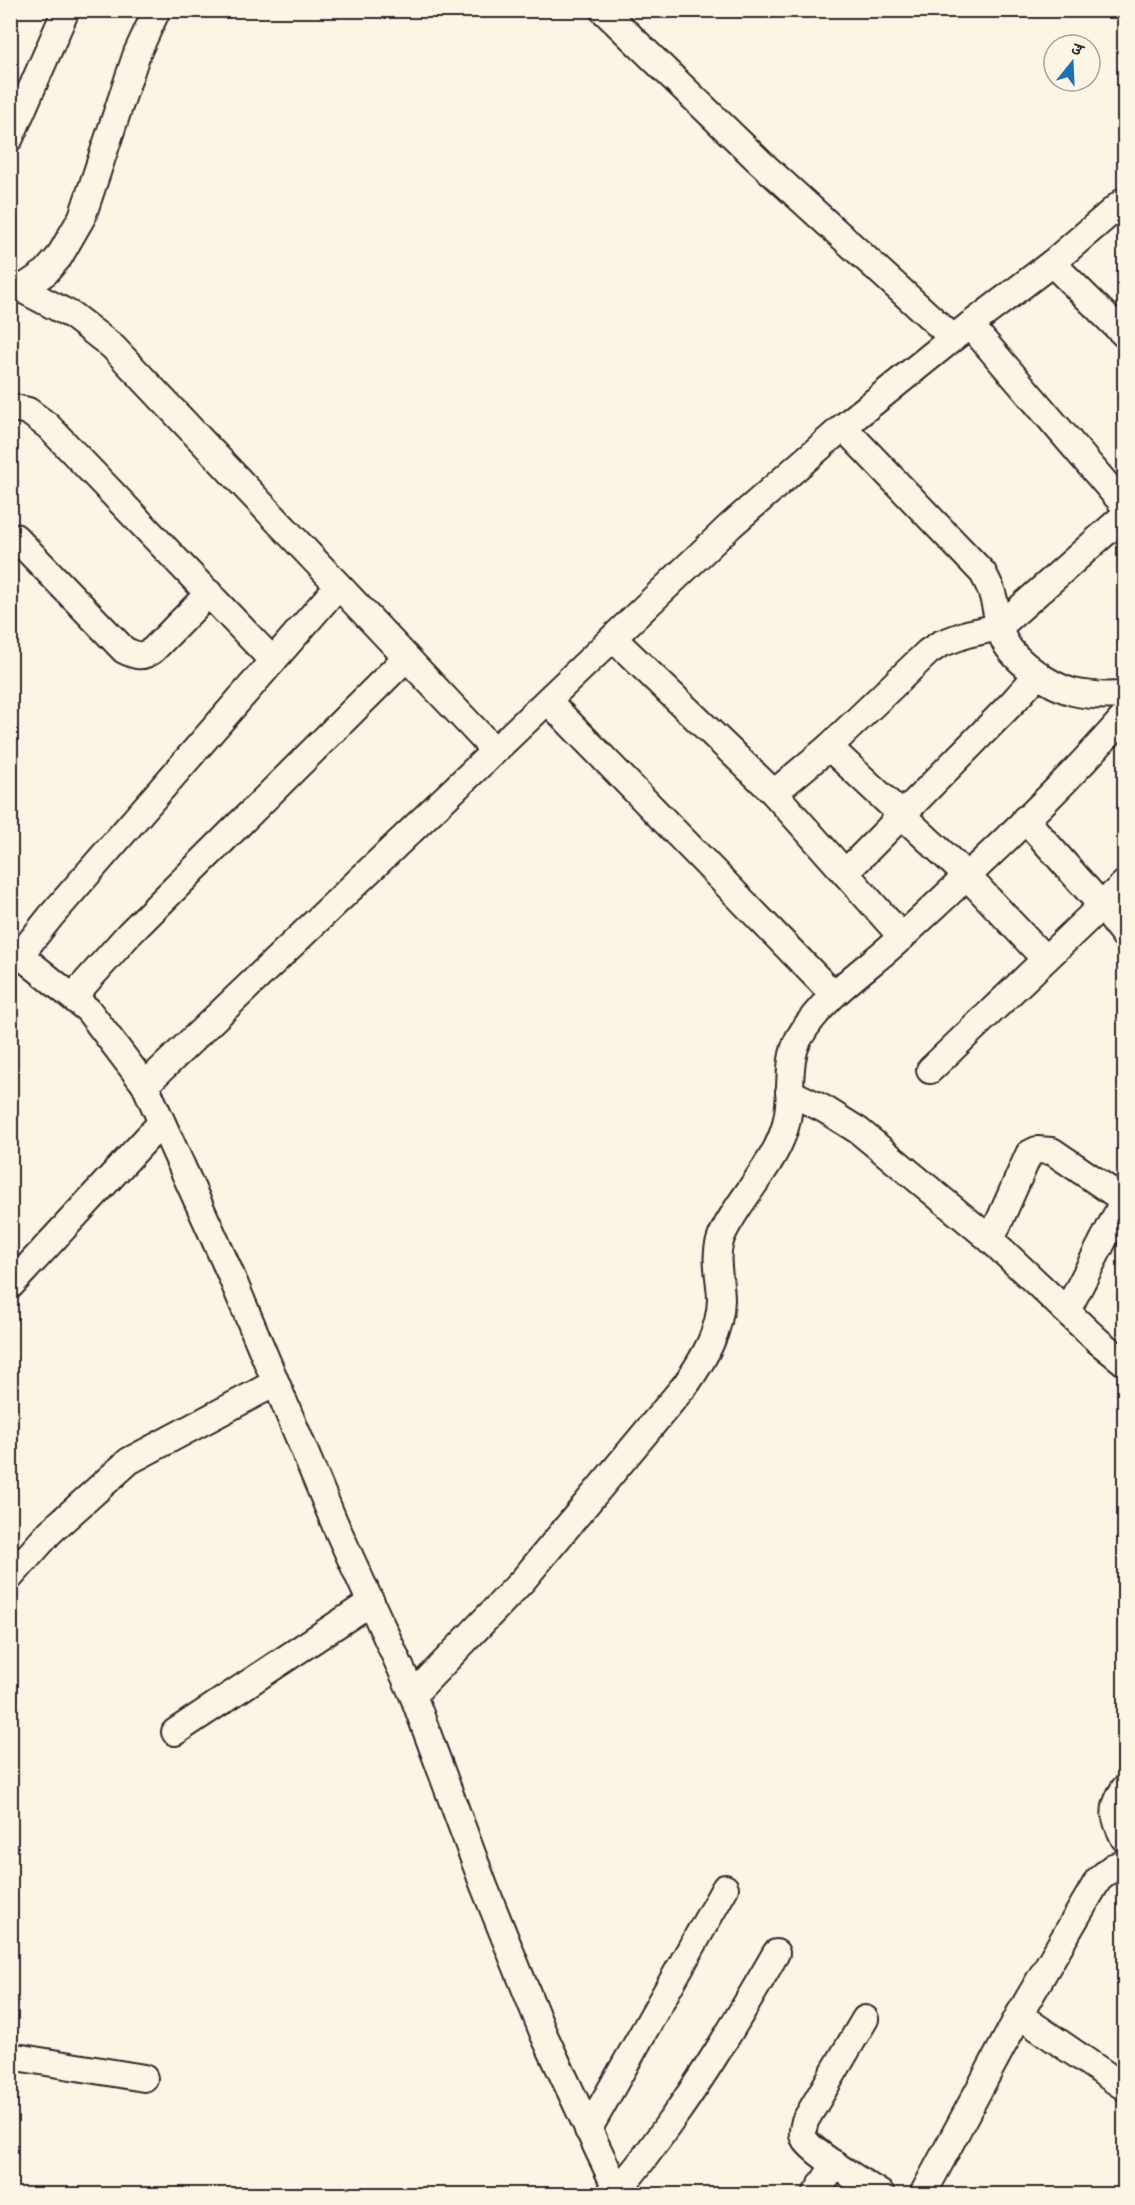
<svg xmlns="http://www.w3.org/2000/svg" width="1135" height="2205" font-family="Kalam,'Playpen Sans Deva',sans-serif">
  <rect width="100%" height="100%" fill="#fcf5e5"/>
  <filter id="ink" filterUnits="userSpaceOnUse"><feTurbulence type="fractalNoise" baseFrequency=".0167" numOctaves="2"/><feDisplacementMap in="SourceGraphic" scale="12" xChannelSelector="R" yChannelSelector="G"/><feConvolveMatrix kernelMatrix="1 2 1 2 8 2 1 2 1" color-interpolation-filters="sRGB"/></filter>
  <g filter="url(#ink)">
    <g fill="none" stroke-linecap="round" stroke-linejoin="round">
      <g stroke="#2b2b2b" stroke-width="30">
        <g id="minor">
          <polyline points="603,10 759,161 953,338"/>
          <polyline points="10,138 66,10"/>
          <polyline points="1052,263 1124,334"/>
          <polyline points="10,283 73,316 113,347 494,750"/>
          <polyline points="23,288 46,272 59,257 82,217 137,53 157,10"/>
          <polyline points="970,325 1124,505"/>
          <polyline points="10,407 28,411 48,426 273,661"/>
          <path d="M843,427l140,146c3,6 6,11 8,17 6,16 6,34 13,50 10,21 46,46 69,52 17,4 34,4 51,3"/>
          <path d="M10,536l5,1 109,113c12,6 18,8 29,0l56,-57"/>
          <polyline points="613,638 774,793 902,937"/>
          <polyline points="548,701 833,994"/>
          <polyline points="829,747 967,876 1045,959"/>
          <polyline points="774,793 829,747 928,652 940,644 967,634 999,627 1124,516"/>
          <polyline points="1025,819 1102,906 1124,935"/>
          <polyline points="845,873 1014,701 1038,674"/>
          <polyline points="10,952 20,955 88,1010 145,1085 730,526 843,427 953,338 1052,263 1124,201"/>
          <polyline points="20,955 51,916 338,586"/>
          <polyline points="73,997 129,934 406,658"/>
          <polyline points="930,1070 1124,884"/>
          <polyline points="145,1085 230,1273 335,1524 413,1695 484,1886 544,2035 619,2194"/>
          <polyline points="789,1092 824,1109 859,1131 991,1240 1098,1341 1124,1362"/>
          <polyline points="991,1240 1029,1154 1037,1150 1052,1151 1124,1200"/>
          <polyline points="10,1286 161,1123"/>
          <polyline points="1067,1311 1124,1200"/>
          <polyline points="10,1577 50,1532 129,1461 275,1383"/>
          <path d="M413,1695l110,-115 164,-197c17,-25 33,-51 34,-83 0,-19 -7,-40 -1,-59 3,-11 11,-22 17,-32 18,-28 44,-57 50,-90 6,-26 -1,-57 12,-81 25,-44 70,-70 106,-104 75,-70 152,-140 219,-217"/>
          <polyline points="175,1732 371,1602"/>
          <path d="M1124,1789c-13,20 -10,29 0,49"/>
          <polyline points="1019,2015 1124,2087"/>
          <path d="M865,2019l-60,102c-1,4 -3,10 -2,14 3,15 63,49 78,59"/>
          <polyline points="10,2056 144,2078"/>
          <polyline points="588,2130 725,1888"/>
          <path d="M617,2191c19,-21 35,-43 51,-66 40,-55 74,-113 108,-172"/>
          <polyline points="816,2194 835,2164"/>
          <polyline points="923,2194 1019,2015 1098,1880 1113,1867 1124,1863"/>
        </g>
      </g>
      <use href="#minor" stroke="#fcf5e5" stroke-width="26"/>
    </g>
  </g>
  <rect width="1135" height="2205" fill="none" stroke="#fcf5e5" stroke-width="36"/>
  <rect x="18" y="18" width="1099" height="2169" fill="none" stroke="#2b2b2b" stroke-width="2" filter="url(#ink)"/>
  <g transform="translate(1072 63) rotate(18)"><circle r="28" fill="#fcf5e5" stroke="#a8a49b" stroke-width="1.5"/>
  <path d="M0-4.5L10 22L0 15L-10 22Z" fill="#1f6fb2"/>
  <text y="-9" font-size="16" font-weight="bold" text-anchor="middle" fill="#2b2b2b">उ</text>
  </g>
</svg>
